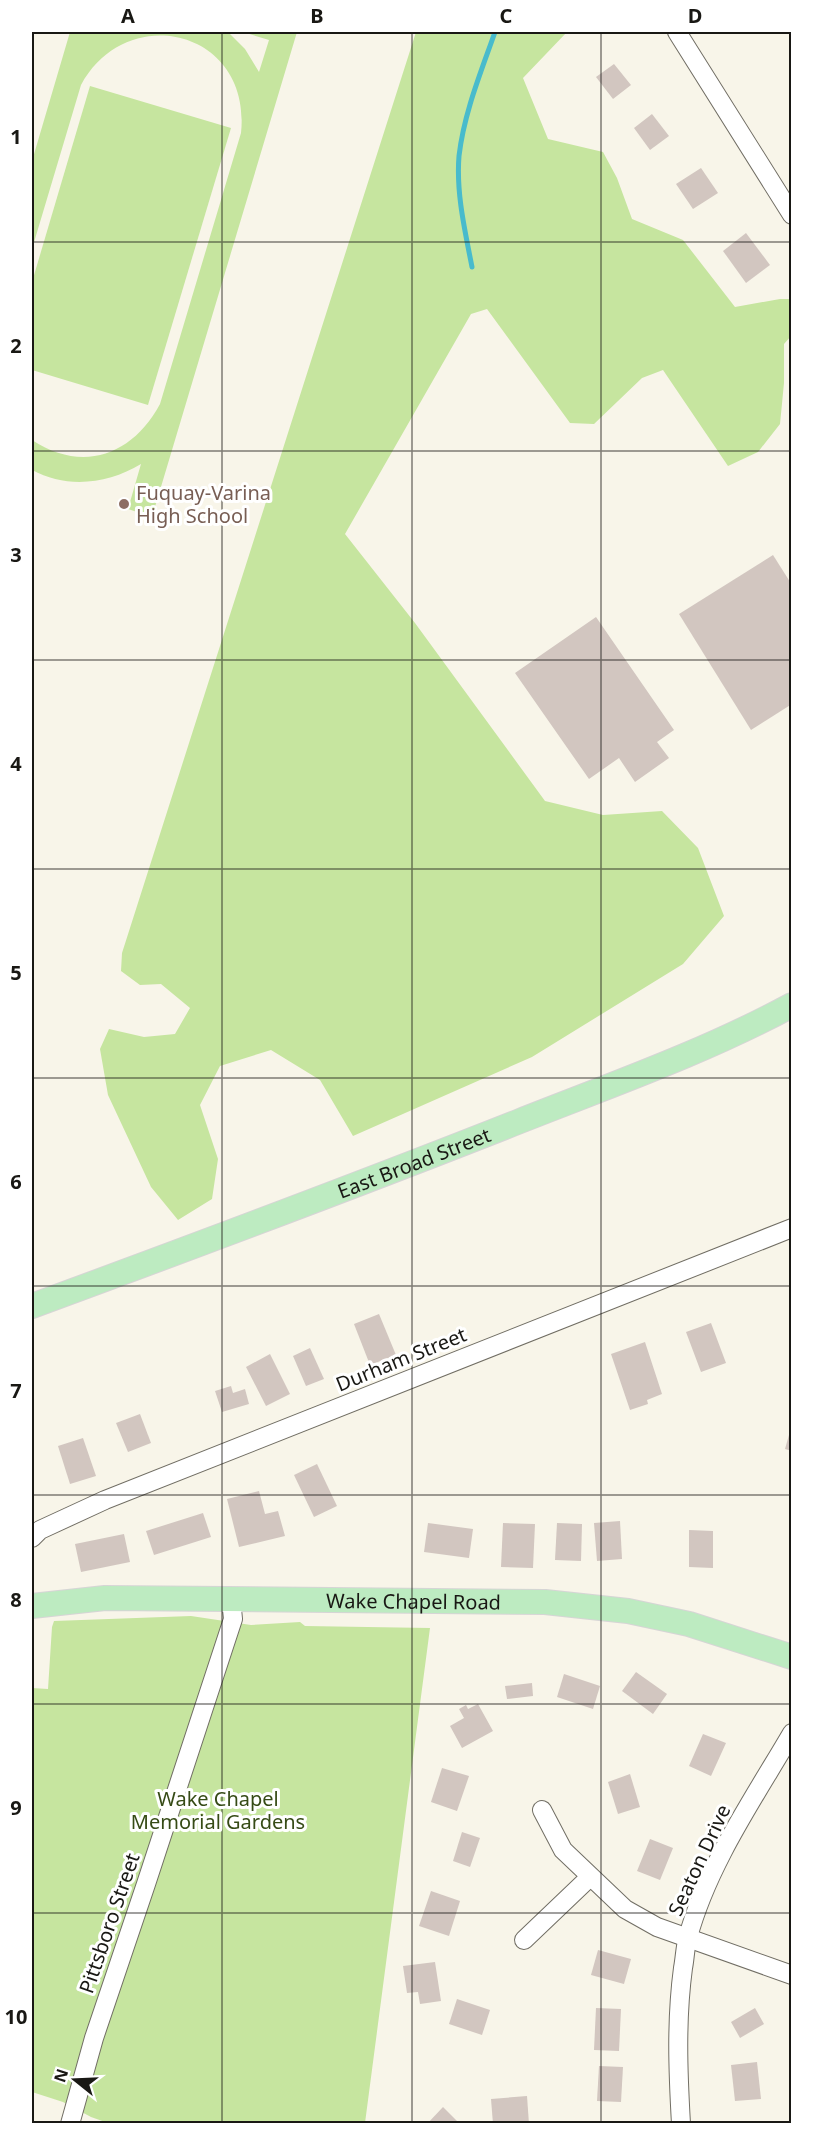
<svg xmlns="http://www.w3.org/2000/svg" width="823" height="2155" font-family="'Noto Sans',sans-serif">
  <rect width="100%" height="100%" fill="#f8f5e9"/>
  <g fill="#c6e59f">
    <path d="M70,32h158l17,17 14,23 10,-32 -26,-8h54l-145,485 -24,-8 13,-45c-33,20 -74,25 -109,6v-30c50,33 100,16 128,-36l81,-271c11,-103 -114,-133 -160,-48l-49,164v-88z"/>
    <polygon points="416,32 567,32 523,78 548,139 603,152 617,178 632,219 683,240 735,307 780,299 791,299 791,336 784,344 784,383 780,424 758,452 728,466 663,370 642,378 594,424 570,423 487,309 471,314 345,534 415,623 545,801 603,815 662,811 698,848 724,916 683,964 532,1057 353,1136 320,1080 271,1050 220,1066 200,1105 218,1159 212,1199 178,1220 151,1187 108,1095 100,1049 109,1029 144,1037 175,1034 190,1008 161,984 140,985 121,971 122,953"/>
    <polygon points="90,86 231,128 148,405 32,370 32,282"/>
    <polygon points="191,1616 251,1625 300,1622 305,1626 430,1628 365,2123 108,2123 91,2117 63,2102 32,2092 32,1688 48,1689 52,1627 54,1621"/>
  </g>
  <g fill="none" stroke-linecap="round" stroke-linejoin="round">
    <path stroke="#48bbcc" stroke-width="5" d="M472,267c-7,-36 -16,-74 -13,-111 5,-43 22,-84 36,-124"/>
  </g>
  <g fill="#d2c6c0">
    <polygon points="614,64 631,85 613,99 596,77"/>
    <polygon points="652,114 669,136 650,150 634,128"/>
    <polygon points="701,168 718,193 693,209 676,184"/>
    <polygon points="746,233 770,265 746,283 723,251"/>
    <polygon points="773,555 792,585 792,704 751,730 679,614"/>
    <polygon points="596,617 674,730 657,742 669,758 635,782 619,758 589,779 515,673"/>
    <polygon points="379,1314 396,1355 370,1365 354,1324"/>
    <polygon points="711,1323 726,1363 701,1372 686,1332"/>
    <polygon points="645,1342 662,1394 647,1400 648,1404 630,1410 611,1354"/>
    <polygon points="310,1348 324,1379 306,1386 293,1356"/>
    <polygon points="270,1354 290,1394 266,1406 246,1367"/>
    <polygon points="231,1386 233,1393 245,1389 249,1404 222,1412 215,1391"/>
    <polygon points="140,1414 151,1443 128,1452 116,1423"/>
    <polygon points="791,1428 792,1428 792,1451 785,1449"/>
    <polygon points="83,1438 96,1476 70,1484 58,1446"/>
    <polygon points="317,1464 337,1506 314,1517 294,1475"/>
    <polygon points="259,1491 265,1514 278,1511 285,1536 239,1547 227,1499"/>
    <polygon points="203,1513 211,1537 154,1555 146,1531"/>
    <polygon points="620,1521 622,1559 597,1561 594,1523"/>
    <polygon points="428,1523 473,1529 469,1558 424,1552"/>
    <polygon points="503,1523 535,1524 533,1568 501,1567"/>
    <polygon points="557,1523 582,1524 581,1561 555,1560"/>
    <polygon points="689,1530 713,1531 713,1568 689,1567"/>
    <polygon points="124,1534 130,1562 81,1572 75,1544"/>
    <polygon points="636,1672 667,1694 653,1714 622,1691"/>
    <polygon points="564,1674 600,1686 593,1709 557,1697"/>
    <polygon points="532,1683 533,1696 507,1699 505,1686"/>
    <polygon points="478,1704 493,1731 462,1748 450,1726 464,1718 459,1709 466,1705 468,1709"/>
    <polygon points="703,1734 726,1743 711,1776 689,1766"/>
    <polygon points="442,1768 469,1776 457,1811 431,1802"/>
    <polygon points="630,1774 640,1807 618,1814 608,1782"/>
    <polygon points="462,1832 480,1838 470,1867 453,1861"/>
    <polygon points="650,1839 673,1848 660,1880 637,1871"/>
    <polygon points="431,1891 460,1901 449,1936 419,1926"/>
    <polygon points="598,1950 631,1959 624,1984 591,1975"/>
    <polygon points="435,1962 441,2001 420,2004 418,1992 407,1993 403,1966"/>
    <polygon points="457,1999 490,2010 482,2035 449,2024"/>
    <polygon points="596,2008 621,2009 619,2051 594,2050"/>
    <polygon points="755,2008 764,2024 740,2038 731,2022"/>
    <polygon points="757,2062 761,2099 735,2101 731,2065"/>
    <polygon points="599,2066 623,2067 621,2102 597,2101"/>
    <polygon points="527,2096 529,2124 493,2124 491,2099"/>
    <polygon points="443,2107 460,2124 427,2124"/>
  </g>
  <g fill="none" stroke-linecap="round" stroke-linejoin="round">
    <g stroke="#716e64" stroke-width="20">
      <g id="minor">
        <polyline points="677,32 792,215"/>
        <polyline points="32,1538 40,1530 105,1500 792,1228"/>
        <polyline points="542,1810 563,1850 625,1909 657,1927 792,1975"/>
        <polyline points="524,1940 590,1877"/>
        <polyline points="70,2124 94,2038 146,1884 233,1619 231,1599"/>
        <path d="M681,2124c-3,-52 -5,-104 2,-156 2,-10 2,-21 5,-31 20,-73 66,-139 104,-204"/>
      </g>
    </g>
    <g stroke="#d6d5d5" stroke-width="26">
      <g id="major">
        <path id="s1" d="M32,1306c163,-60 326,-121 488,-185 91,-36 185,-69 272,-116"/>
        <path id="s2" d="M32,1606l73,-8 440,4 83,9 61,13 103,33"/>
      </g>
    </g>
    <use href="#minor" stroke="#fff" stroke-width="18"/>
    <use href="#major" stroke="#bdebc1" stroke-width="24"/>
  </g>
  <path fill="none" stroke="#191814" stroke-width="1.5" stroke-opacity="0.55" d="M222,32v2092M412,32v2092M601,32v2092M32,242h760M32,451h760M32,660h760M32,869h760M32,1078h760M32,1286h760M32,1495h760M32,1704h760M32,1913h760"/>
  <circle fill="#8d6e63" stroke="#fff" stroke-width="2" cx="124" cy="504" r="6"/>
  <g text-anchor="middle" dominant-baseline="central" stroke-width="6" stroke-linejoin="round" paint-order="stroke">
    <g font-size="20" fill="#785e54" stroke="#fff" text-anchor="start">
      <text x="136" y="492">Fuquay-Varina<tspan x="136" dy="23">High School</tspan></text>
    </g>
    <g font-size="20" fill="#191814" stroke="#fff">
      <text stroke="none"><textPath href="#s1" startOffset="408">East Broad Street</textPath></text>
      <text transform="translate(401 1359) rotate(-22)">Durham Street</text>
      <text stroke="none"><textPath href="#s2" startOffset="382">Wake Chapel Road</textPath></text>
      <text transform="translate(699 1860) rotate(-65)">Seaton Drive</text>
      <text transform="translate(109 1923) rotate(-71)">Pittsboro Street</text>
    </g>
    <g font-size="20" fill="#364b16" stroke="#fff">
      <text x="218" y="1798">Wake Chapel<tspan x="218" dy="23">Memorial Gardens</tspan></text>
    </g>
  </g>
  <rect width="823" height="2155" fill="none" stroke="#ffffff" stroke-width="66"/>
  <g transform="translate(75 2080) rotate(288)" stroke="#ffffff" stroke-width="4.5" paint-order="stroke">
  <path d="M0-4.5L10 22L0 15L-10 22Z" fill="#191814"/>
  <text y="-9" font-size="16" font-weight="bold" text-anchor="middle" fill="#191814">N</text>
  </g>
  <rect x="33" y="33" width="757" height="2089" fill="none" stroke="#191814" stroke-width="2"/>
  <g font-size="20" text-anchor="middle" font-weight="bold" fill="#191814">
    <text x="128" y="23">A</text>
    <text x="317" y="23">B</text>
    <text x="506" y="23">C</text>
    <text x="695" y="23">D</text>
    <text x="16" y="144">1</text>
    <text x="16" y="353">2</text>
    <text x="16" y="562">3</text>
    <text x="16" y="771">4</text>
    <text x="16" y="980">5</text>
    <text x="16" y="1189">6</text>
    <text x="16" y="1398">7</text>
    <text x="16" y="1607">8</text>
    <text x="16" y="1815">9</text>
    <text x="16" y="2024">10</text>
  </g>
</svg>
